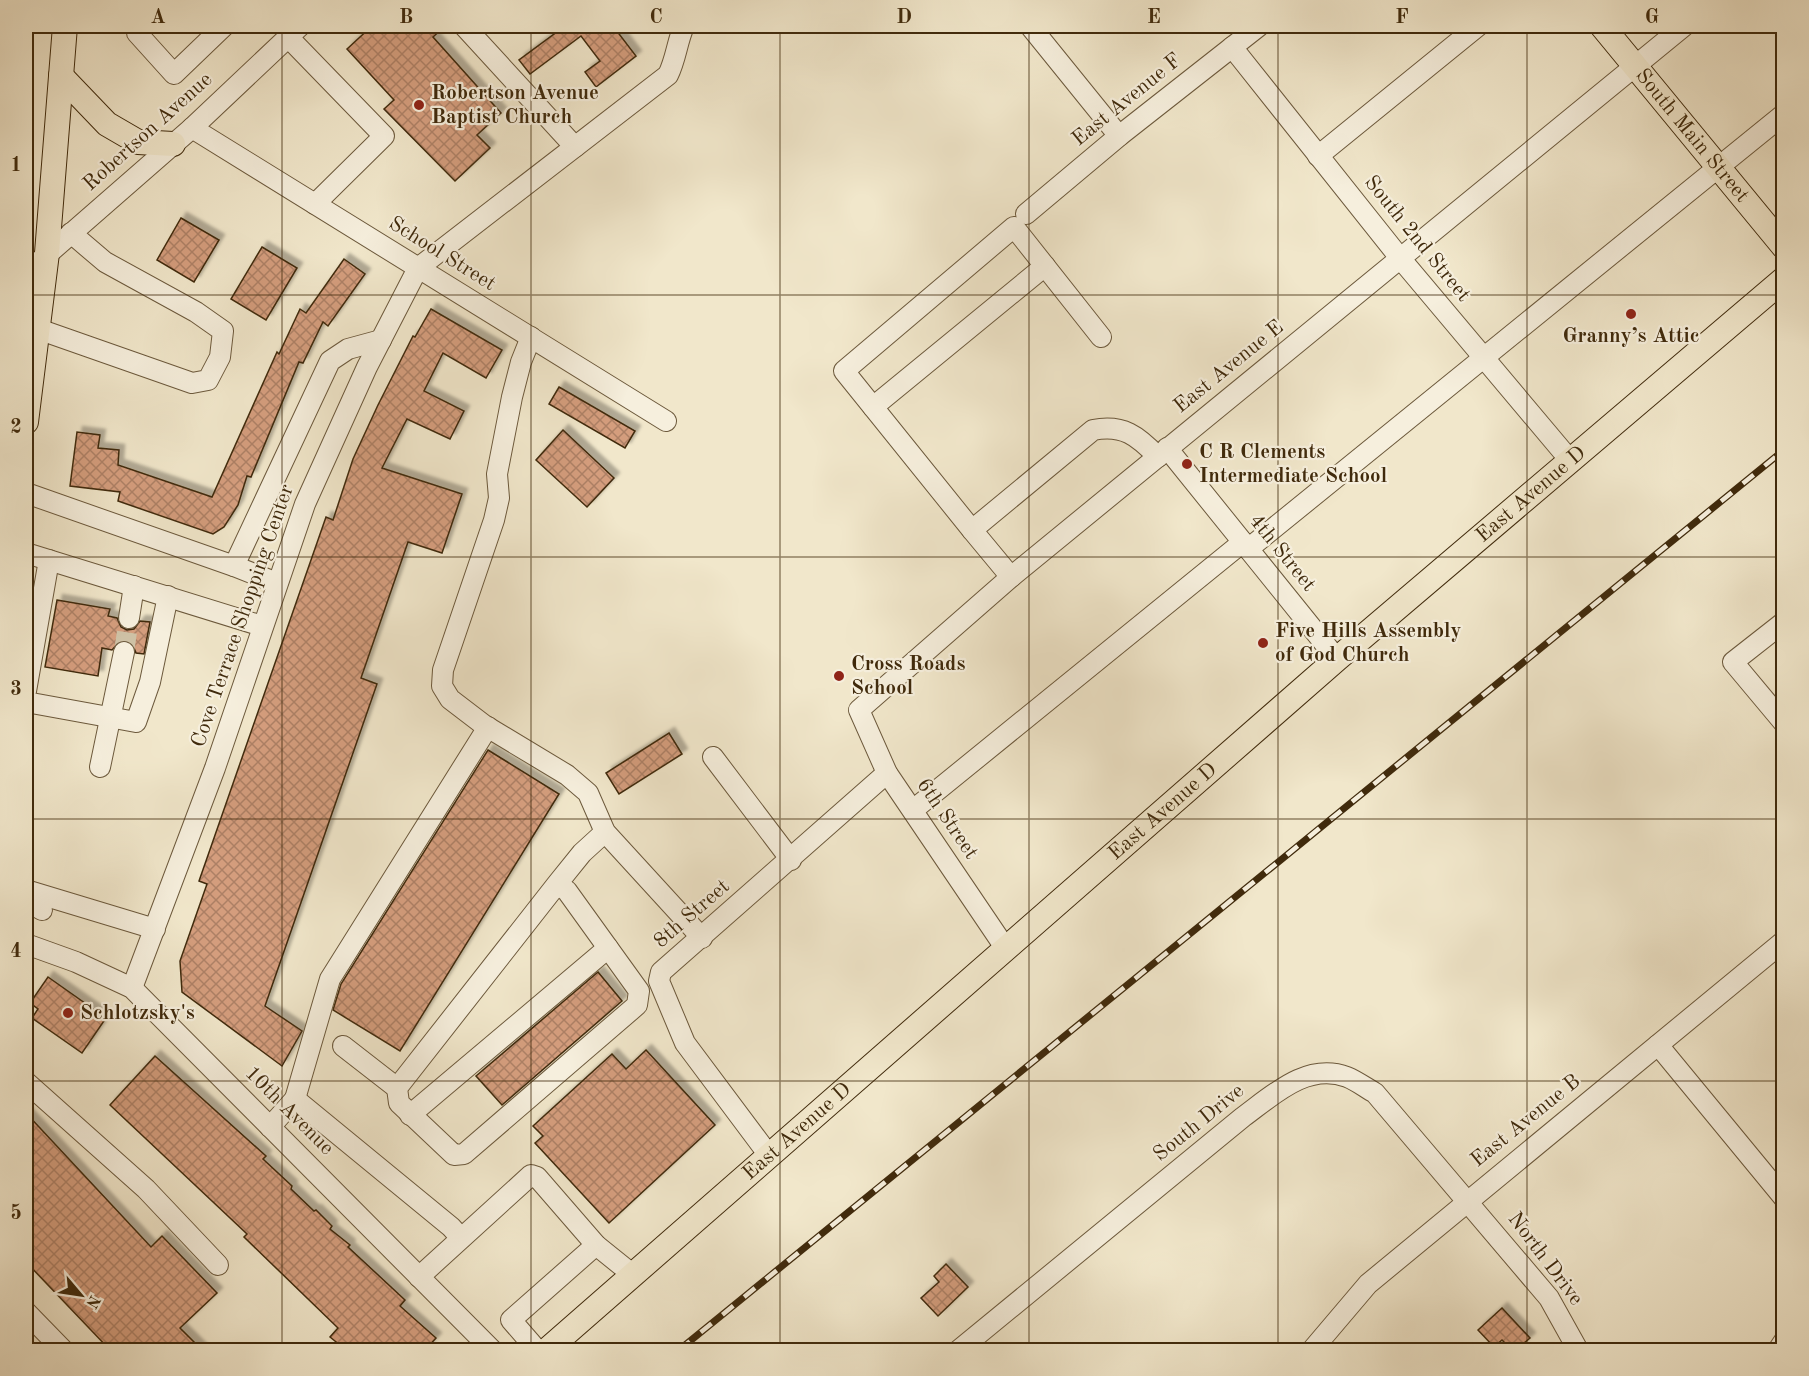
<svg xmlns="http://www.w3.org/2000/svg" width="1809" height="1376" font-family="'Old Standard TT',serif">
  <defs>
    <pattern id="building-cross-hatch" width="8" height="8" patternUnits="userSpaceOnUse" patternTransform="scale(1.5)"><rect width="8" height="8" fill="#d49d7d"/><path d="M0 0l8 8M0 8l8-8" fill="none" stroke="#ad8065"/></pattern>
    <filter id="shadow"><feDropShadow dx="5.5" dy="-5.5" stdDeviation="1.5" flood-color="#0004"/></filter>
  </defs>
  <rect width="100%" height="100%" fill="#f1e7cb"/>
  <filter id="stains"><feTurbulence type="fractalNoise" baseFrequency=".00333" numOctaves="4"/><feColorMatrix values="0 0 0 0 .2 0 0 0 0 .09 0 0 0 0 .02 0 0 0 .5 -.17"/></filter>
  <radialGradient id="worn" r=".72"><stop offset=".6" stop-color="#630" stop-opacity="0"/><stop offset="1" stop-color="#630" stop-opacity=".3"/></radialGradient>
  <g fill="url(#building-cross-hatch)" stroke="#402a0c" stroke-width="1.5" filter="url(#shadow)">
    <polygon points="372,26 445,26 433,37 501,113 477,135 490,148 455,181 384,109 394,100 347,49"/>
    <polygon points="565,26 613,26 636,56 596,87 585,72 600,61 581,36 530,74 519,60"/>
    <polygon points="181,218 219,240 194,282 157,260"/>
    <polygon points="262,247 297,268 266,320 231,299"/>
    <polygon points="344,259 365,274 328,326 323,322 303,363 299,362 251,477 247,476 238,505 224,527 213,534 118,501 120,492 70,486 77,432 100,435 98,448 119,450 118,465 212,497 277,352 279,354 300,309 306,313"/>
    <polygon points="431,309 502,350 486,378 443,353 424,391 464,411 450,439 407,419 382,468 462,494 442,553 408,542 361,678 377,684 265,1006 302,1031 282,1066 182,992 180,961 207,884 199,881 326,517 333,520 353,459 378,405 413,336 415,337"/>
    <polygon points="559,387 635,431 625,448 549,404"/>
    <polygon points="563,430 614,478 587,507 536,460"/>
    <polygon points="57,600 110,609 108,616 117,618 121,627 127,630 134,629 140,621 150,622 144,654 136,653 132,643 121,640 112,650 102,648 98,676 45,667"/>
    <polygon points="669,733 682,754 619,794 606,773"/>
    <polygon points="488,750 559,794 400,1051 333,1010 341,984"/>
    <polygon points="598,972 622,1001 502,1105 476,1076"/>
    <polygon points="48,977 106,1018 82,1053 32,1018 38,1009 30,1003"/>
    <polygon points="646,1050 715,1125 609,1223 535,1143 543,1136 533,1126 612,1054 626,1069"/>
    <polygon points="155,1056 266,1156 263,1159 292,1186 291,1189 314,1211 316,1210 332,1226 330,1229 350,1245 348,1247 405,1300 400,1306 436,1338 425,1350 346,1350 330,1337 338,1328 244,1237 247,1234 110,1105"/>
    <polygon points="26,1113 151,1247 162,1236 217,1293 180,1328 202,1350 110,1350 26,1262"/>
    <polygon points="946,1264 968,1287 938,1316 921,1298 939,1282 934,1276"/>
    <polygon points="1502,1308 1530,1338 1516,1350 1512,1350 1502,1340 1494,1347 1478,1330"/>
  </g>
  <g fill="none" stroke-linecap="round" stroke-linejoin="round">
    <polyline stroke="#cec1a5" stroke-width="20" stroke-dasharray="20 10" stroke-linecap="butt" points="124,652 129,618"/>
    <g stroke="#6c593c" stroke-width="22">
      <g id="minor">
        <polyline points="137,26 137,33 174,74 224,26"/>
        <polyline points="464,26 575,147"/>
        <polyline points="1030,26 1119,136"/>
        <polyline points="288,37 384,136 315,204"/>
        <polyline points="1232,47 1400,258 1569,459"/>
        <polyline points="192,128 666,421"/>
        <polyline points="1318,156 1478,26"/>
        <polyline points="1026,214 1119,136 1259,26"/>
        <polyline points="26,273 192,128 300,26"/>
        <polyline points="38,329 192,383 208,380 220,357 223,331 196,312 105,262 71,233"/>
        <polyline points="531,337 521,362 512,397 497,474 499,498 494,520 443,670 442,686 450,699 484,725 567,775 588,793 605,832 702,938"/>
        <polyline points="873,407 1045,266"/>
        <polyline points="1167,448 1337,659"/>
        <polyline points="26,493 234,566 330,361 348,349 381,340"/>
        <polyline points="972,530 844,371 1014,227 1101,337"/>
        <polyline points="1248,549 1784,114"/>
        <polyline points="26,553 262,626"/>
        <polyline points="234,566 277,583"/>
        <path d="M1011,577l-39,-47 121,-100c30,-6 45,6 65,27"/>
        <polyline points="129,618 134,586"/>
        <polyline points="1784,622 1733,662 1784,723"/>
        <polyline points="26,691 49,560"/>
        <polyline points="26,702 136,722 150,682 168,596"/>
        <polyline points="713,757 791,860"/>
        <polyline points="100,767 124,652"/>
        <polyline points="913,810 1243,542"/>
        <polyline points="557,884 567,891 639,991 637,1005 464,1154 454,1155 399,1103 397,1088 557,884 582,853 605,832"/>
        <polyline points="26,890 155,929"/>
        <polyline points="26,901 42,910"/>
        <polyline points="26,944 76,962 132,988 492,1350"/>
        <polyline points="1006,949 887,773 859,710 1011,577 1684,26"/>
        <path d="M132,988l83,-220 90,-264 62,-137 51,-99 250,-193c8,-16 9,-33 16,-49"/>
        <polyline points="1658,1045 1784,1198"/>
        <polyline points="343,1046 397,1088"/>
        <polyline points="26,1082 146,1189 218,1265"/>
        <polyline points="295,1099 330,979 488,727"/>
        <polyline points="410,1115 608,948"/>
        <polyline points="270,1127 295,1099 451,1227 461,1238"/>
        <polyline points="768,1154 685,1043 659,981 661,972 887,773"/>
        <polyline points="419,1277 531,1175 537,1177 596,1245 632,1274"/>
        <polyline points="26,1312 63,1350"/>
        <polyline points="537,1350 511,1320 596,1245"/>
        <path d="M959,1350l284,-233c30,-22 64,-55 104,-40 10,4 19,11 28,16l174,205 29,52"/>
        <polyline points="1312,1350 1368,1284 1784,941"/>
        <polyline points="1778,1350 1784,1341"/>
      </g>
    </g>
    <g stroke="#402a0c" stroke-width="26">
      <g id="major">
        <path id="s1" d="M1602,26l182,221"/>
        <polyline points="61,76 107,124 138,142 173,144"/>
        <polyline points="26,422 47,253 65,26"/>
        <path id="s2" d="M547,1350l790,-691 447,-380"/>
      </g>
    </g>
    <use href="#minor" stroke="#f6efdd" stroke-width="20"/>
    <use href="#major" stroke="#f1e7cb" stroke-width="24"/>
    <g stroke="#402a0c" stroke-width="7">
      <polyline id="rail" points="679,1350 1784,450"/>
    </g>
    <use href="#rail" stroke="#f6efdd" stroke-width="4.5" stroke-dasharray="14" stroke-linecap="butt"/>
  </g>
  <path fill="none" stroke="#402a0c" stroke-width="1.5" stroke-opacity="0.55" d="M282,26v1324M531,26v1324M780,26v1324M1029,26v1324M1278,26v1324M1527,26v1324M26,295h1758M26,557h1758M26,819h1758M26,1081h1758"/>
  <g fill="#8f2418" stroke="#f6efdd" stroke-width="2">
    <circle cx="419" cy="105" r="6"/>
    <circle cx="1631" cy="314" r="6"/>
    <circle cx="1187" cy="464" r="6"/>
    <circle cx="1263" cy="643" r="6"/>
    <circle cx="839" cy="676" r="6"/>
    <circle cx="68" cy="1013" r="6"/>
  </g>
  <g text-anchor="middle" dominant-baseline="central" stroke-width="4.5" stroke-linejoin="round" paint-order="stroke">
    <g font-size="21" font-weight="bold" fill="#402a0c" stroke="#f6efdd" text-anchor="start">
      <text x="431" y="93">Robertson Avenue<tspan x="431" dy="24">Baptist Church</tspan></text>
      <text x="1631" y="336" text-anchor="middle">Granny’s Attic</text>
      <text x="1199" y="452">C R Clements<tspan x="1199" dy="24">Intermediate School</tspan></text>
      <text x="1275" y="631">Five Hills Assembly<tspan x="1275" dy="24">of God Church</tspan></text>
      <text x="851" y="664">Cross Roads<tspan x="851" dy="24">School</tspan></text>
      <text x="80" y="1013">Schlotzsky's</text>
    </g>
    <g font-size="21" fill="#402a0c" stroke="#f6efdd">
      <text transform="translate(1127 100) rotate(-39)">East Avenue F</text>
      <text transform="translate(148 132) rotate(-42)">Robertson Avenue</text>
      <text stroke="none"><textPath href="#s1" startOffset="142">South Main Street</textPath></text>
      <text transform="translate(1417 239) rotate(51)">South 2nd Street</text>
      <text transform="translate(442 254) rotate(32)">School Street</text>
      <text transform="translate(1229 367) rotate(-39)">East Avenue E</text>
      <text stroke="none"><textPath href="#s2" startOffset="1304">East Avenue D</textPath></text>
      <text transform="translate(1282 553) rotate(51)">4th Street</text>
      <text transform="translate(243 616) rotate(-71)">Cove Terrace Shopping Center</text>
      <text stroke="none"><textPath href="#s2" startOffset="818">East Avenue D</textPath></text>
      <text transform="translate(947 819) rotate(56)">6th Street</text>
      <text transform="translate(692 914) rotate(-41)">8th Street</text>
      <text transform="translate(289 1111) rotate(45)">10th Avenue</text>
      <text transform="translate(1526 1121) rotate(-39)">East Avenue B</text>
      <text transform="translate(1199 1123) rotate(-39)">South Drive</text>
      <text stroke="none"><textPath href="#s2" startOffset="332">East Avenue D</textPath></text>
      <text transform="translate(1545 1259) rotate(53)">North Drive</text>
    </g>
  </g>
  <rect width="1809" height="1376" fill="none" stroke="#f1e7cb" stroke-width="66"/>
  <g transform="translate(81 1295) rotate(119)" stroke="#f6efdd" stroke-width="4.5" paint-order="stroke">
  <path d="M0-4.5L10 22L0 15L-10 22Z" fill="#402a0c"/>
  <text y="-9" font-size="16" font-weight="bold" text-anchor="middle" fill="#402a0c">N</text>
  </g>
  <rect x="33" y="33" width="1743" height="1310" fill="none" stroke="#402a0c" stroke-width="2"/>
  <g font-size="20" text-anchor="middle" font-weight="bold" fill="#402a0c">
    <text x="158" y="23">A</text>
    <text x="406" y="23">B</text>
    <text x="656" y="23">C</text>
    <text x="904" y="23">D</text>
    <text x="1154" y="23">E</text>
    <text x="1402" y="23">F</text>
    <text x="1652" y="23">G</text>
    <text x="16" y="171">1</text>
    <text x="16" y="433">2</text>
    <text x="16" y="695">3</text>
    <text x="16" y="957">4</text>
    <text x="16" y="1219">5</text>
  </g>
  <rect width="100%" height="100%" filter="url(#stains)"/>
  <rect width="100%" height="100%" fill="url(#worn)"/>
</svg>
